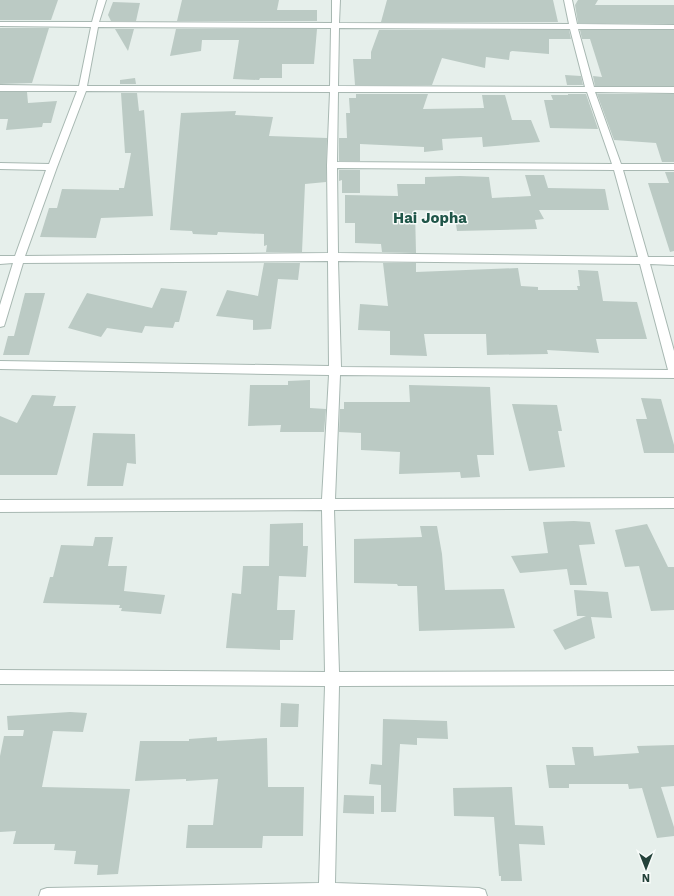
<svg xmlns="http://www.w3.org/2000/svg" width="674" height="896" font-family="'Work Sans',sans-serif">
  <rect width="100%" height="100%" fill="#e6efeb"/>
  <g fill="#bbcac4">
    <polygon points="0,0 58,0 51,20 0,20"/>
    <polygon points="182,0 279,0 277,10 317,10 317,21 177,21"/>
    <polygon points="387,0 553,0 558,22 381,22"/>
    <polygon points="578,0 598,0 595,5 674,5 674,24 578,23 575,5"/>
    <polygon points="113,2 140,3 136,21 111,21 108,15"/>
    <polygon points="0,28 49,28 32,83 0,84"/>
    <polygon points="115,29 134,29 128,51"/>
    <polygon points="176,29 317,29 314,64 282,64 282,78 260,78 259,80 233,79 239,40 202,40 201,51 170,56"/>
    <polygon points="379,30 569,30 571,39 549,39 549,54 512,51 510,52 509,60 486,57 485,68 442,58 432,85 355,85 353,59 371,59 371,52"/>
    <polygon points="580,30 674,30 674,86 595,86 593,76 602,77 590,39 582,39"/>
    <polygon points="565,75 581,76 583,85 567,85"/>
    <polygon points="135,78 136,84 120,84 120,80"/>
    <polygon points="0,92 27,92 28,103 57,101 51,123 43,123 42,127 6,130 8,119 0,119"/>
    <polygon points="121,93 137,93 139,111 144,110 153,216 101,218 96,238 40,237 49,208 57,208 62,189 119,190 119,188 124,188 131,153 125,153"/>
    <polygon points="356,94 428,94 423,109 484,108 482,95 505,95 512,120 531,120 540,142 483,147 482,137 442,139 443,150 424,152 424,147 360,144 360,161 339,161 339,138 347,138 346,113 350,113 349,98 356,98"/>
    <polygon points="568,94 586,94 598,129 550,128 544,100 553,100 551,95 568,95"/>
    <polygon points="597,94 674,94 674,162 662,162 656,143 614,140"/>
    <polygon points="236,111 235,115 273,117 269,136 327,138 326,182 305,184 302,252 266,252 267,245 264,246 264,234 218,232 217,235 193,234 192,231 170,230 181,113"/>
    <polygon points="339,170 360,170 360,193 342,193 342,180 339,181"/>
    <polygon points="665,172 674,172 674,251 670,252 648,183 669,183"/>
    <polygon points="525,175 544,175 548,188 605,189 609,210 539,210 544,219 535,220 537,229 457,231 454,211 415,210 416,253 382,252 381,244 355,243 355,223 345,223 345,195 398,196 397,184 425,184 425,177 460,176 489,177 492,198 531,196"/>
    <polygon points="264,263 300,263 298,280 278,279 271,329 253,330 253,320 216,316 227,290 258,296"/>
    <polygon points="383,263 416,263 416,272 518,268 521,286 538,287 538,290 578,290 577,286 580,286 578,270 598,271 603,301 637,302 647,339 596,339 599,353 547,350 548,354 487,355 486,334 424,334 427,356 390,355 390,331 358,330 360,304 388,306"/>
    <polygon points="161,288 187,291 179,322 175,322 173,328 145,326 142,333 107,328 101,337 68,328 87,293 152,308"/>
    <polygon points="25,293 45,293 29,355 3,355 8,336 14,336"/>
    <polygon points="310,380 310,408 326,409 324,432 280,432 281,425 248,426 250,385 288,385 288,381"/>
    <polygon points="409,385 490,387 494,455 477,455 480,477 461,478 460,472 399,474 400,452 361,450 361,433 339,432 340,409 344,409 344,402 410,402"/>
    <polygon points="32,395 56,396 53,406 76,406 57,475 0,475 0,416 17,423"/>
    <polygon points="641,398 661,399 674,445 674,453 644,453 636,419 647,419"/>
    <polygon points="512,404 557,405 562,431 558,431 565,467 529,471"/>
    <polygon points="93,433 135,434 136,464 127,463 123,486 87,486"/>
    <polygon points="574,521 590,522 595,544 579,545 587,585 570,585 567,569 520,573 511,556 548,553 543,522"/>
    <polygon points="303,523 303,546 308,546 306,577 279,576 277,610 295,610 293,640 280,640 280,650 226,648 232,593 241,594 243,566 269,566 270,524"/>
    <polygon points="647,524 668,567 674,567 674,610 651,611 639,566 625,567 615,530"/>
    <polygon points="420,526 437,526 442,554 445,590 504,589 515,628 419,631 417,586 398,586 397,584 354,583 354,539 422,537"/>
    <polygon points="95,537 113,537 108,566 127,566 124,591 165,595 161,614 121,611 122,608 119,608 120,605 43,603 50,577 53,577 61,545 93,546"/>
    <polygon points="574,590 608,592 612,618 591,617 595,638 565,650 553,630 586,616 577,616"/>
    <polygon points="281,703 299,704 298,727 280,727"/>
    <polygon points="70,712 87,713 83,732 53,731 42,787 130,789 118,874 97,875 98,865 74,864 76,851 54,850 55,844 13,844 16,831 0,832 0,756 4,736 23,736 24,730 8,730 7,716"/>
    <polygon points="383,719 447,721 448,739 417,738 417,745 400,744 396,812 381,812 381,785 369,784 371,764 382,765"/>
    <polygon points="217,737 217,741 267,738 268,787 304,787 303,836 263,836 262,848 186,848 188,825 213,825 218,779 186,781 186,779 135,781 140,741 189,741 189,739"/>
    <polygon points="674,745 674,786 661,787 674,827 674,836 657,838 642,788 629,789 628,784 569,784 569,788 549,788 546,765 575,765 572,747 593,747 594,756 639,753 637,746"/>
    <polygon points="512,787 515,825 543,826 545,845 519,844 522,881 501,881 501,876 499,876 494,817 454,816 453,788"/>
    <polygon points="344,795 374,796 374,814 343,813"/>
  </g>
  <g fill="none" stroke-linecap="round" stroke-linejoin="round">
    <g stroke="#a8b8b2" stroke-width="2">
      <path id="street" d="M98,0h8l-7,22 233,1v-23h8l-1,23 230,1 -5,-24h8l5,24 97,1v4h-96l16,58h80v6l-79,-1 26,72h53v6h-51l25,87h26v8l-24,-1 24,87v27l-334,-3 -5,124 339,-1v10l-340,2 5,162 335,-1v14l-335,1 -4,197 144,5 6,2 2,6h-448l2,-6 6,-2 272,-5 6,-197 -325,-2v-14l325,2 -3,-162 -322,2v-12l322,-1 7,-124 -329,-6v-8l329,5 -1,-105 -305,2 -18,60 -1,3 -4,1v-22l13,-42 -13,1v-8h15l31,-86 -46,-1v-6l49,1 28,-73h-77v-6l79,1 12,-59 -91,-1v-4h92zM98,27l233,1 -1,58h-243zM339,28l231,1 15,58 -247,-1zM86,91l244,1 -3,73 1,88 -303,3 32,-89zM338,92h249l25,72 -275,-2zM337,168l277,2 24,87 -300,-4zM338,261l302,3 28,106 -327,-3z"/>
    </g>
    <use href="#street" fill="#fff" fill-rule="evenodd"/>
  </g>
  <g text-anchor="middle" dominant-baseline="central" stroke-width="3" stroke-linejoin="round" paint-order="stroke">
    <g font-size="15" font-weight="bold" fill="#1f5548" stroke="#f7fbf9">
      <text x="430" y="218">Hai Jopha</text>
    </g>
  </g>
  <g transform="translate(646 868) rotate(180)" stroke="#f7fbf9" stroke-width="3" paint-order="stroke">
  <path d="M0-3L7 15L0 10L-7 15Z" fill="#24423a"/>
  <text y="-6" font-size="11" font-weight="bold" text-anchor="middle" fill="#24423a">N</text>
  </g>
</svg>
